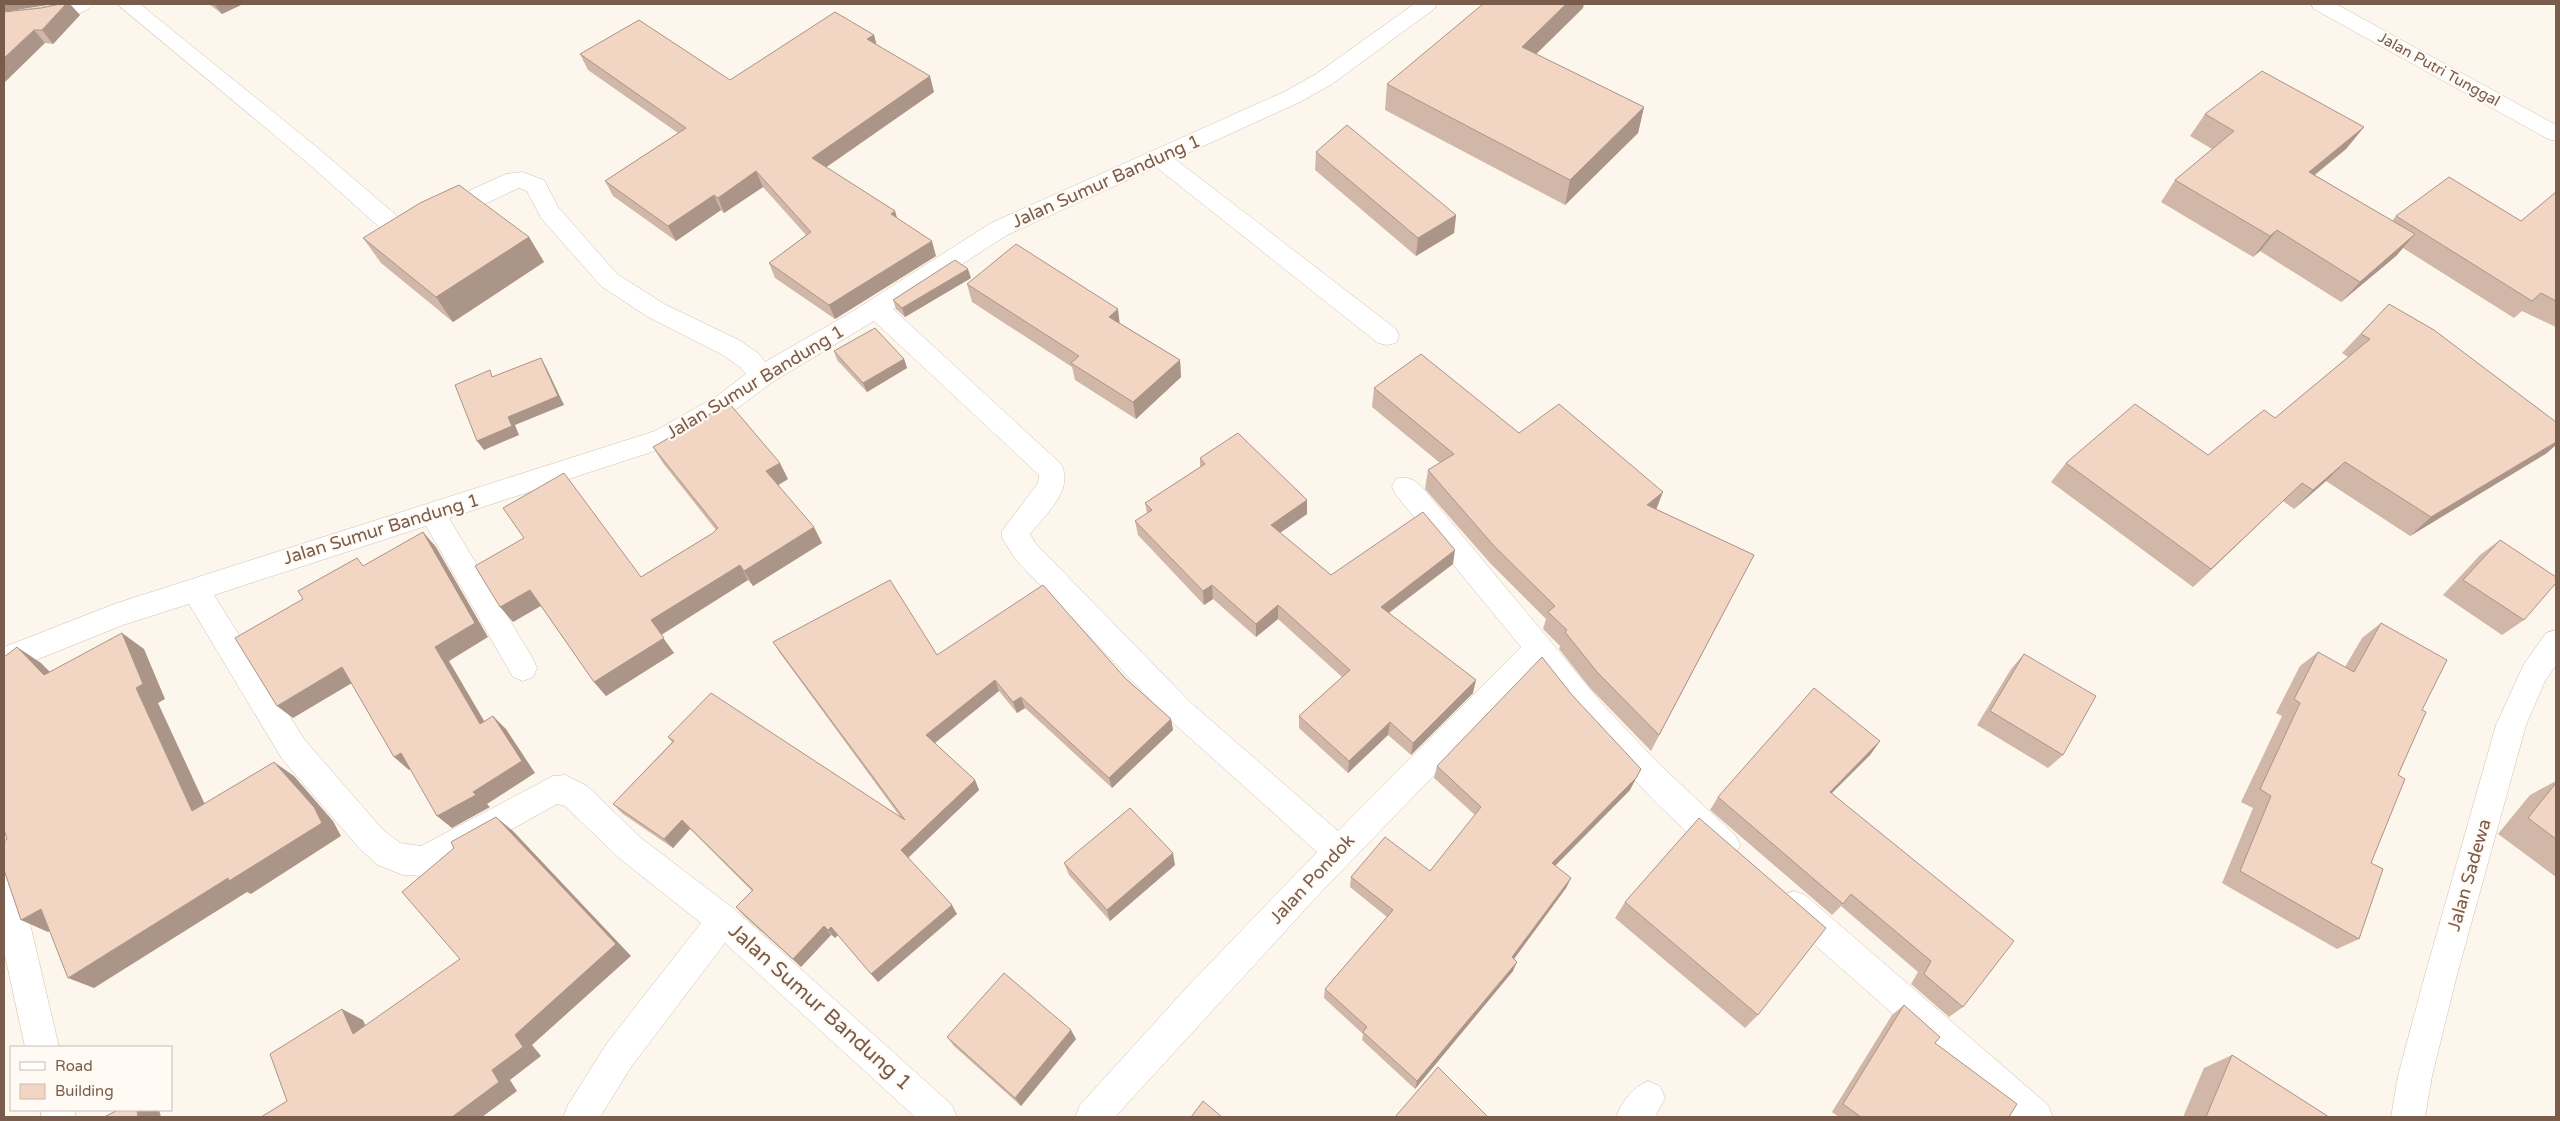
<svg xmlns="http://www.w3.org/2000/svg" width="2560" height="1121" font-family="'Varela Round',sans-serif">
  <rect width="100%" height="100%" fill="#fdf6ec"/>
  <g fill="none" stroke-linecap="round" stroke-linejoin="round">
    <g stroke="#d1beb0" stroke-width="1">
      <g id="minor">
        <path d="M64,4h29c-11,17 -69,19 -89,21v-12z"/>
        <path d="M117,4h23l179,145 84,72 103,-47 16,-2 22,8 14,27 59,67 49,31 73,35 19,13 7,9 85,-49 141,-90 293,-131 32,-18 98,-70h23l-3,5 -102,75 -32,18 -125,57 221,170 3,7 -3,7 -9,2 -9,-2 -222,-176 -149,68 -114,74 168,155c14,25 -16,51 -31,70l6,10 154,158 148,129 183,-184 -125,-152 -4,-8 4,-8c19,-6 29,12 41,26l168,202 54,57 76,71 5,10 -5,10 -11,5c-21,-8 -37,-28 -53,-43 -48,-47 -92,-96 -134,-148l-214,221 -208,227h-40l5,-12 109,-120 128,-133 -147,-132 -154,-160 -14,-22v-7l36,-48 1,-8 -165,-154 -103,62 -36,27 -62,35 -224,73 84,141 4,9 -4,9 -10,4 -10,-4 -87,-151 -212,69 90,144 78,90 18,14 21,3 132,-70 12,-1 22,11 54,52 93,71 218,196 5,12h-42l-190,-174 -94,124 -31,50h-37l5,-12 39,-62 94,-120 -82,-65 -54,-52 -8,-2 -122,68 -11,4 -21,-1 -25,-10 -18,-16 -78,-90 -93,-155 -66,21 -119,48v-26l113,-44 538,-172 62,-35 29,-22 -6,-7 -19,-13 -73,-37 -47,-31 -60,-68 -14,-27 -8,-3 -101,47 -18,3 -15,-6 -82,-73z"/>
        <polygon points="2311,4 2336,4 2556,125 2556,141 2548,139 2314,9"/>
        <polygon points="2556,630 2556,665 2545,681 2526,725 2457,975 2432,1076 2425,1117 2391,1117 2398,1076 2425,975 2496,725 2524,664 2546,633"/>
        <polygon points="4,866 15,870 20,881 59,1047 25,1047 4,951"/>
        <polygon points="1794,891 1805,895 2048,1105 2053,1117 2010,1117 1783,917 1778,906 1783,895"/>
        <path d="M1648,1081l12,5 5,12 -10,19h-39c6,-16 16,-29 32,-36z"/>
        <polygon points="40,1110 74,1110 76,1117 42,1117"/>
      </g>
    </g>
    <use href="#minor" fill="#fff" fill-rule="evenodd"/>
  </g>
  <g fill="#d1b7a8">
    <polygon points="209,4 243,4 222,14"/>
    <polygon points="1583,8 1536,54 1644,107 1638,133 1565,205 1385,110 1387,84"/>
    <polygon points="4,12 80,15 53,44 45,43"/>
    <polygon points="874,35 876,44 934,92 826,167 895,211 897,218 936,256 835,319 775,278 769,263 806,235 763,187 724,213 721,210 676,241 613,196 605,181 678,133 588,70 580,54 730,80"/>
    <polygon points="2205,114 2364,127 2346,149 2315,175 2392,221 2396,216 2521,221 2556,192 2556,327 2522,311 2514,318 2403,248 2396,256 2341,302 2260,251 2253,257 2161,202 2175,180 2212,149 2190,136"/>
    <polygon points="1316,152 1456,215 1454,233 1416,256 1315,170"/>
    <polygon points="529,237 544,262 453,322 381,263 363,238"/>
    <polygon points="971,278 905,317 896,309 893,300"/>
    <polygon points="967,284 1120,323 1180,360 1181,377 1136,419 1075,380 1072,367 972,302"/>
    <polygon points="2389,304 2547,453 2410,536 2326,481 2294,509 2283,501 2193,587 2051,482 2066,463 2208,455 2275,418 2348,357 2342,353"/>
    <polygon points="834,351 904,359 907,368 867,392 837,360"/>
    <polygon points="1374,388 1519,433 1656,509 1754,555 1651,751 1590,688 1559,649 1560,646 1543,629 1546,619 1490,563 1425,489 1428,470 1440,463 1372,407"/>
    <polygon points="653,447 788,479 778,485 822,543 753,586 748,580 661,635 674,653 606,696 594,682 541,606 513,622 524,538 641,577 713,533 716,530 663,463"/>
    <polygon points="1200,458 1307,500 1307,514 1280,533 1331,575 1453,564 1389,613 1473,693 1411,755 1388,735 1348,773 1299,728 1299,716 1342,677 1278,619 1256,637 1213,599 1204,605 1138,535 1135,521 1147,513 1145,503 1200,467"/>
    <polygon points="2500,540 2524,620 2502,635 2443,595 2480,555"/>
    <polygon points="2381,623 2422,710 2398,775 2371,863 2359,939 2337,949 2222,883 2253,808 2241,802 2282,716 2276,713 2300,666 2318,652 2345,667 2362,638"/>
    <polygon points="773,642 937,655 1125,678 1171,719 1173,730 1112,788 1025,708 1017,713 999,691 935,743 975,780 979,790 908,857 957,914 878,982 838,935 835,938 831,935 801,967 744,916 736,907 752,891 690,829 673,848 623,814 613,804 672,742 668,737 901,818 780,653"/>
    <polygon points="2024,654 2063,755 2048,768 1977,725 2011,669"/>
    <polygon points="1880,741 1870,755 1831,793 1963,1007 1949,1017 1911,984 1918,972 1841,906 1832,915 1710,810 1718,797"/>
    <polygon points="1437,766 1630,790 1555,866 1571,878 1566,888 1514,959 1513,971 1415,1089 1362,1040 1363,1034 1324,998 1325,989 1387,917 1350,887 1351,877 1430,871 1475,815 1434,778"/>
    <polygon points="2556,781 2556,877 2498,834 2530,795"/>
    <polygon points="1064,863 1175,865 1110,921 1069,875"/>
    <polygon points="1625,902 1758,1015 1745,1028 1615,918"/>
    <polygon points="1904,1005 1935,1043 2009,1117 1839,1117 1832,1112 1892,1015"/>
    <polygon points="947,1037 1076,1039 1021,1106 954,1046"/>
    <polygon points="2232,1055 2329,1117 2183,1117 2204,1068"/>
  </g>
  <g fill="#aa9588">
    <polygon points="4,4 54,4 4,12"/>
    <polygon points="66,4 70,4 80,15 53,44 42,30"/>
    <polygon points="214,4 243,4 222,14"/>
    <polygon points="1566,4 1584,4 1583,8 1517,73 1522,47"/>
    <polygon points="34,30 45,43 4,83 4,58"/>
    <polygon points="874,35 878,50 867,39"/>
    <polygon points="930,76 934,92 818,173 812,158"/>
    <polygon points="1644,107 1638,133 1565,205 1570,180"/>
    <polygon points="2364,127 2346,149 2292,193 2309,172"/>
    <polygon points="756,171 763,187 724,213 718,198"/>
    <polygon points="714,195 721,210 676,241 668,226"/>
    <polygon points="895,211 899,226 891,214"/>
    <polygon points="1456,215 1454,233 1416,256 1418,238"/>
    <polygon points="2277,230 2260,251 2253,257 2270,236"/>
    <polygon points="2415,234 2396,256 2341,302 2360,282"/>
    <polygon points="529,237 544,262 453,322 436,297"/>
    <polygon points="932,241 936,256 835,319 829,305"/>
    <polygon points="968,269 971,278 905,317 902,308"/>
    <polygon points="1118,309 1120,326 1109,317"/>
    <polygon points="541,358 546,367 564,405 515,425 519,435 484,450 477,441 508,417"/>
    <polygon points="904,359 907,368 867,392 863,383"/>
    <polygon points="1180,360 1181,377 1136,419 1133,402"/>
    <polygon points="2556,442 2556,445 2547,453 2410,536 2431,517"/>
    <polygon points="2345,462 2326,481 2294,509 2313,490"/>
    <polygon points="780,463 788,479 775,487 766,471"/>
    <polygon points="2302,483 2283,501 2193,587 2211,569"/>
    <polygon points="1663,492 1656,510 1647,505"/>
    <polygon points="1307,500 1307,514 1271,539 1271,525"/>
    <polygon points="814,527 822,543 753,586 744,571"/>
    <polygon points="423,532 436,547 488,637 449,661 493,736 480,724 435,647"/>
    <polygon points="1455,550 1453,564 1379,620 1381,607"/>
    <polygon points="740,565 748,580 661,635 674,653 606,696 594,682 651,620"/>
    <polygon points="1212,585 1213,599 1204,605 1203,591"/>
    <polygon points="530,590 542,605 513,622 500,607"/>
    <polygon points="1278,605 1278,619 1256,637 1256,624"/>
    <polygon points="122,633 144,649 165,699 158,703 214,824 192,811 136,688"/>
    <polygon points="17,647 41,663 68,690 44,675"/>
    <polygon points="342,667 357,680 293,718 277,706"/>
    <polygon points="995,680 999,691 931,746 926,735"/>
    <polygon points="1476,680 1473,693 1411,755 1413,743"/>
    <polygon points="1021,697 1025,708 1017,713 1013,702"/>
    <polygon points="493,716 506,729 535,773 487,804 490,807 452,828 437,816 473,792"/>
    <polygon points="1171,719 1173,730 1112,788 1109,778"/>
    <polygon points="1390,722 1388,735 1348,773 1349,761"/>
    <polygon points="1880,741 1870,755 1820,805 1830,792"/>
    <polygon points="401,753 416,765 409,770 394,757"/>
    <polygon points="274,762 294,776 333,821 341,836 251,894 247,892 94,988 68,978 228,878"/>
    <polygon points="1641,769 1630,790 1547,874 1552,863"/>
    <polygon points="975,780 979,790 907,859 901,850"/>
    <polygon points="496,817 513,831 631,956 532,1045 541,1056 510,1080 517,1091 482,1117 452,1117 492,1070 515,1035"/>
    <polygon points="682,820 690,829 673,848 664,839"/>
    <polygon points="1173,853 1175,865 1110,921 1107,910"/>
    <polygon points="1571,878 1566,888 1508,967 1512,957"/>
    <polygon points="952,905 957,914 878,982 871,974"/>
    <polygon points="41,909 67,921 48,932 21,920"/>
    <polygon points="824,926 831,935 801,967 793,959"/>
    <polygon points="831,927 838,935 835,938 828,930"/>
    <polygon points="1517,962 1513,971 1415,1089 1417,1081"/>
    <polygon points="342,1009 363,1020 374,1044 353,1034"/>
    <polygon points="1071,1030 1076,1039 1021,1106 1015,1098"/>
    <polygon points="137,1110 159,1110 161,1117 138,1117"/>
  </g>
  <g fill="#f3d5c3" stroke="#aa9588">
    <polygon points="60,4 66,4 42,30 34,30 4,58 4,12 41,8"/>
    <polygon points="1483,4 1566,4 1522,47 1644,107 1570,180 1387,84"/>
    <polygon points="835,12 874,35 867,39 930,76 812,158 895,211 891,214 932,241 829,305 769,263 811,232 756,171 718,198 714,195 668,226 605,181 686,128 580,54 639,20 730,80"/>
    <polygon points="2262,71 2364,127 2309,172 2415,234 2360,282 2277,230 2270,236 2175,180 2234,131 2205,114"/>
    <polygon points="1347,125 1456,215 1418,238 1316,152"/>
    <polygon points="2449,177 2521,221 2556,192 2556,301 2541,293 2532,301 2396,216"/>
    <polygon points="459,185 529,237 436,297 363,238 420,203"/>
    <polygon points="1016,244 1118,309 1109,317 1180,360 1133,402 1071,363 1079,356 967,284"/>
    <polygon points="955,260 968,269 902,308 893,300"/>
    <polygon points="2389,304 2434,330 2556,422 2556,442 2431,517 2345,462 2313,490 2302,483 2211,569 2066,463 2135,404 2208,455 2264,410 2275,418 2370,339 2361,334"/>
    <polygon points="875,328 904,359 863,383 834,351"/>
    <polygon points="1421,354 1519,433 1559,404 1663,492 1647,505 1754,555 1659,735 1597,672 1565,632 1567,630 1548,612 1555,606 1494,546 1428,470 1454,454 1374,388"/>
    <polygon points="541,358 558,396 508,417 512,426 477,441 455,385 490,370 492,377"/>
    <polygon points="729,403 780,463 766,471 814,527 744,571 740,565 651,620 664,638 594,682 530,590 500,607 475,566 524,538 503,508 564,473 641,577 713,533 718,528 653,447"/>
    <polygon points="1238,433 1307,500 1271,525 1331,575 1423,512 1455,550 1381,607 1476,680 1413,743 1390,722 1349,761 1299,716 1350,670 1278,605 1256,624 1212,585 1203,591 1135,521 1152,510 1145,503 1205,464 1200,458"/>
    <polygon points="423,532 475,623 435,647 480,724 493,716 522,761 473,792 476,795 437,816 401,753 394,757 342,667 277,706 235,638 303,599 298,591 357,558 363,566"/>
    <polygon points="2500,540 2556,577 2556,583 2524,620 2463,580"/>
    <polygon points="890,580 937,655 1043,585 1125,678 1171,719 1109,778 1021,697 1013,702 995,680 926,735 975,780 901,850 952,905 871,974 831,927 828,930 824,926 793,959 736,907 753,890 682,820 664,839 613,804 674,741 668,737 711,693 905,820 773,642"/>
    <polygon points="2381,623 2447,660 2422,710 2426,712 2398,775 2405,779 2371,863 2383,869 2359,939 2240,871 2271,796 2260,789 2300,703 2294,699 2318,652 2354,672"/>
    <polygon points="122,633 143,684 136,688 192,811 274,762 314,807 322,823 229,881 228,878 68,978 41,909 21,920 4,870 4,841 7,839 4,829 4,657 17,647 44,675"/>
    <polygon points="2024,654 2096,696 2063,755 1990,711"/>
    <polygon points="1542,657 1572,695 1641,769 1636,778 1552,863 1571,878 1512,957 1517,962 1417,1081 1363,1032 1367,1027 1325,989 1393,910 1351,877 1385,837 1430,871 1481,807 1437,766"/>
    <polygon points="1814,688 1880,741 1830,792 2014,941 1963,1007 1924,974 1931,961 1851,894 1843,904 1718,797"/>
    <polygon points="2556,783 2556,839 2528,818"/>
    <polygon points="1130,808 1173,853 1107,910 1064,863"/>
    <polygon points="496,817 616,944 515,1035 523,1047 492,1070 499,1082 452,1117 261,1117 287,1101 270,1054 342,1009 353,1034 460,959 402,892 454,848 451,842"/>
    <polygon points="1699,818 1826,928 1758,1015 1625,902"/>
    <polygon points="1004,973 1071,1030 1015,1098 947,1037"/>
    <polygon points="1904,1005 1940,1037 1935,1043 2017,1104 2009,1117 1861,1117 1843,1104"/>
    <polygon points="2232,1055 2329,1117 2206,1117"/>
    <polygon points="1438,1067 1488,1117 1395,1117"/>
    <polygon points="1203,1101 1222,1117 1191,1117"/>
    <polygon points="118,1110 137,1110 138,1117 104,1117"/>
  </g>
  <g text-anchor="middle" dominant-baseline="central" stroke-width="4.5" stroke-linejoin="round" paint-order="stroke">
    <g font-size="15" fill="#7a5c4d" stroke="#fffaf3">
      <text transform="translate(2439 69) rotate(29)">Jalan Putri Tunggal</text>
    </g>
    <g font-size="18" fill="#7a5c4d" stroke="#fffaf3">
      <text transform="translate(1106 181) rotate(-24)">Jalan Sumur Bandung 1</text>
      <text transform="translate(755 382) rotate(-31)">Jalan Sumur Bandung 1</text>
      <text transform="translate(381 529) rotate(-17)">Jalan Sumur Bandung 1</text>
      <text transform="translate(2469 875) rotate(-74)">Jalan Sadewa</text>
      <text transform="translate(1312 879) rotate(-47)">Jalan Pondok</text>
    </g>
    <g font-size="21" fill="#7a5c4d" stroke="#fffaf3">
      <text transform="translate(820 1007) rotate(42)">Jalan Sumur Bandung 1</text>
    </g>
  </g>
  <rect width="2560" height="1121" fill="none" stroke="#7a5c4d" stroke-width="10"/>
  <rect x="10" y="1046" width="162" height="65" fill="#fffaf3" stroke="#cabbb1"/>
  <rect x="20" y="1062" width="25" height="8" fill="#ffffff" stroke="#cabbb1"/>
  <text x="55" y="1071" font-size="15" fill="#7a5c4d">Road</text>
  <rect x="20" y="1084" width="25" height="15" fill="#f3d5c3" stroke="#cabbb1"/>
  <text x="55" y="1096" font-size="15" fill="#7a5c4d">Building</text>
</svg>
